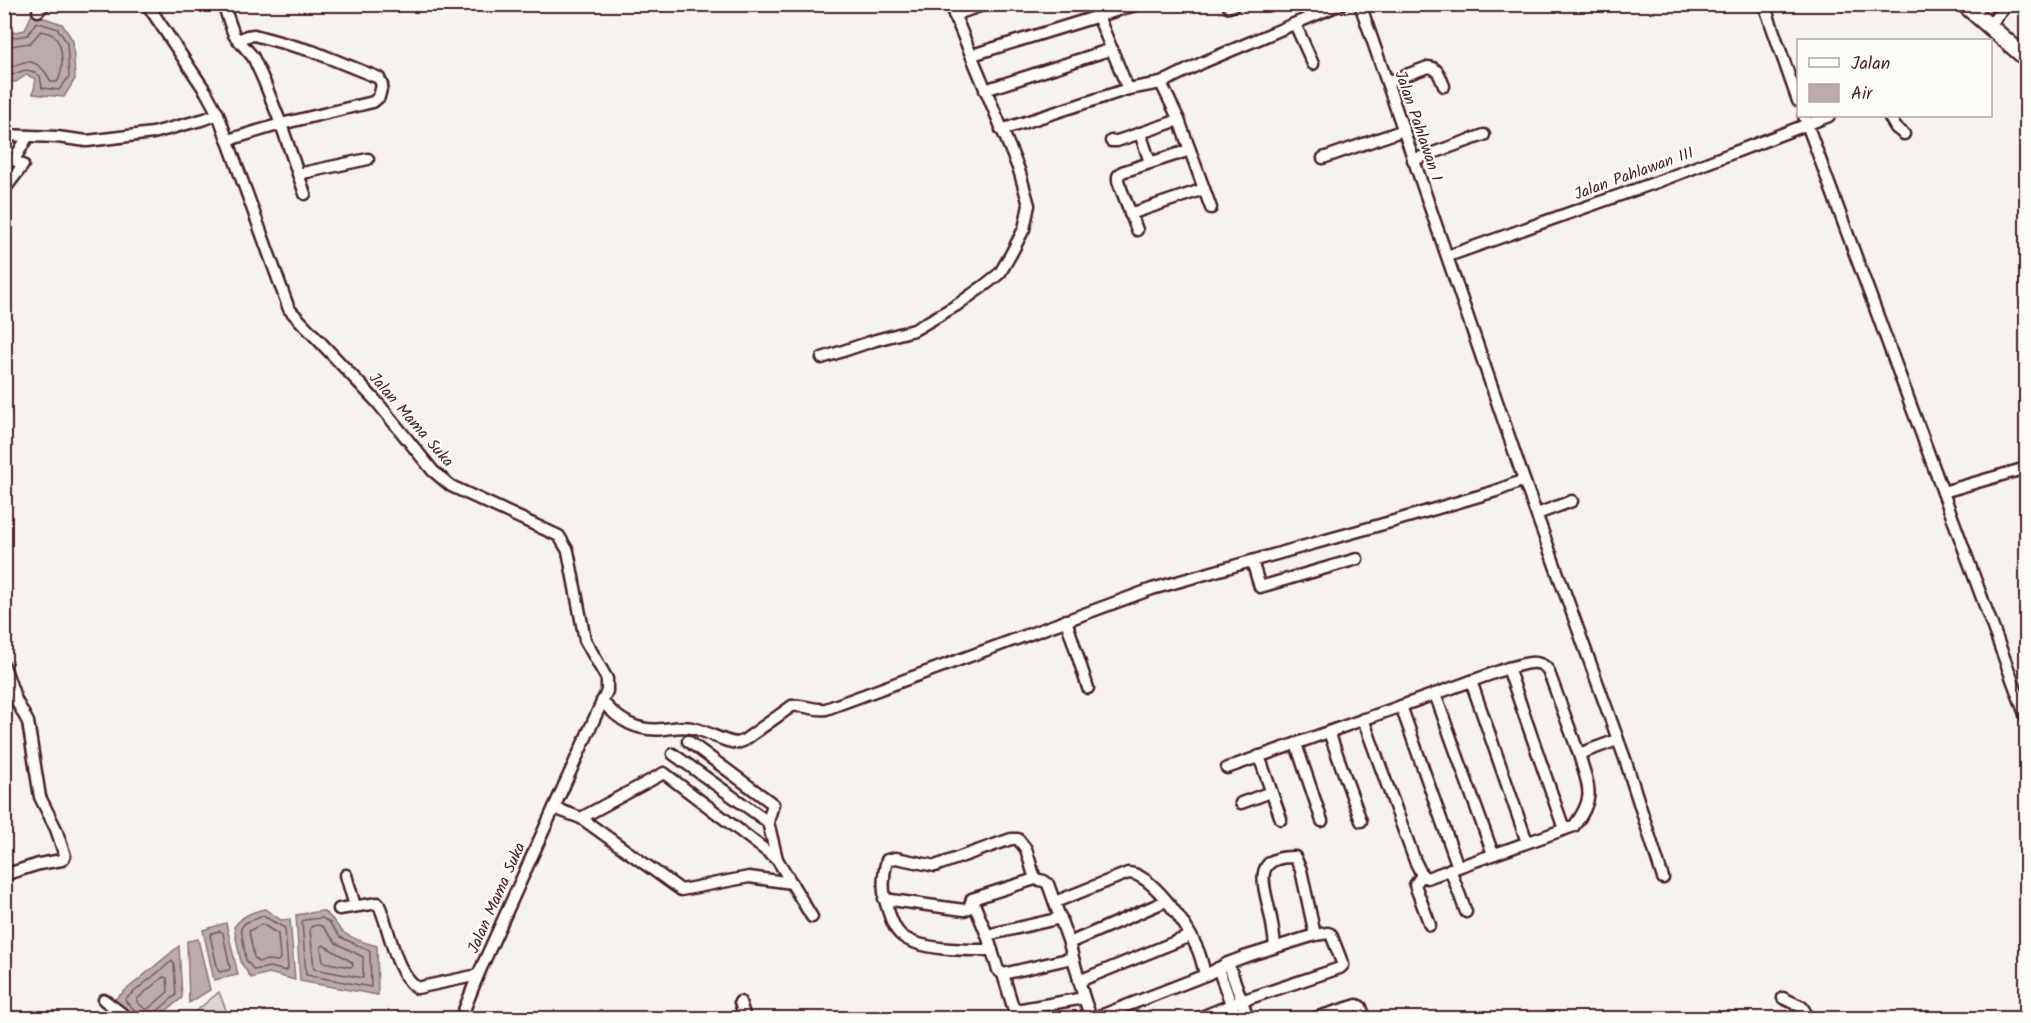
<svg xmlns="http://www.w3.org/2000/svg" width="2031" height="1023" font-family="Kalam,sans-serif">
  <rect width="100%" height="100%" fill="#f6f3ef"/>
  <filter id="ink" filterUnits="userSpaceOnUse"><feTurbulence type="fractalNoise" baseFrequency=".0167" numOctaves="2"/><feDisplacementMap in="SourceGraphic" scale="12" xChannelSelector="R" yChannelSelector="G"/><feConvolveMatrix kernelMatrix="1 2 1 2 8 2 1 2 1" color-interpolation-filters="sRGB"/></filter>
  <g filter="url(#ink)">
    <polygon fill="#dcd4d2" stroke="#937a7e" stroke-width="1.5" points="219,992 229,1018 188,1018"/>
    <g fill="#bbabac" stroke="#8e7378" stroke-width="1.5">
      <polygon points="32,14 62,24 73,41 75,79 64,97 33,94 36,79 26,75 16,82 5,81 5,34 25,30"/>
      <path d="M265,909l16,11 9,-1 5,61 -26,-7 -18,5 -10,-15 -7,-36c8,-11 17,-15 31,-18z"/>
      <path d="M322,911c13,7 12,13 21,21 9,7 23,11 34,14l1,49 -78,-14 -4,-66z"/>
      <polygon points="226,923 238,975 214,980 203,930"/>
      <polygon points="198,939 210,990 189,1003 187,941"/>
      <polygon points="179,946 182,998 157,1018 136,1018 114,1000"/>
    </g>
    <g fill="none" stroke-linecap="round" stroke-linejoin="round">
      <g stroke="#77575f" stroke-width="1.5">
        <path d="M4,39l24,-4 8,-13 22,7 9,14 2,34 -10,13 -17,-2 -2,-12c-19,-13 -18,0 -36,0"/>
        <path d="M4,47l26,-4 11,-12c4,1 10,2 13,5 10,9 10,36 3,46h-6c-5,-11 -17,-26 -32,-18 -6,2 -7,4 -15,4"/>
        <polygon points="263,916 285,928 288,968 286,971 270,967 254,970 246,960 241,928 245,923"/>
        <polygon points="322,918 329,922 340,937 370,951 371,987 306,975 302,922 304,920"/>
        <polygon points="262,924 278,934 280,958 278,961 268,960 258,962 254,957 249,931"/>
        <polygon points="319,925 323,927 336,943 363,957 363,978 314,969 310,929 312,926"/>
        <polygon points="220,931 223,933 230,968 229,970 220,972 218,970 210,936 212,933"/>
        <polygon points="323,945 352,962 353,966 350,967 323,962 321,948"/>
        <polygon points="163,977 167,978 168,992 148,1009 145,1009 137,1002 137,999"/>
        <polyline points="139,1018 137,1012 126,1002 125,999 172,961 174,964 176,995 156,1012 154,1018"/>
      </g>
      <g stroke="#4a1f2b" stroke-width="15">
        <g id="minor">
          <polyline points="147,4 206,92 218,114 289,309 377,402 433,471 451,486 559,536 568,551 585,640 607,679 607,691 478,975 461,1018"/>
          <polyline points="223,4 234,35 253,57 264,81 281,124 305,194"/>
          <polyline points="1093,4 1128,89"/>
          <polyline points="1360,4 1524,480 1625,759 1663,878"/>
          <polyline points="1764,4 1798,101"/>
          <polyline points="1229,7 1236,4"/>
          <polyline points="38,11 45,4"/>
          <polyline points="954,15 986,4"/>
          <polyline points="1295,24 1313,64"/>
          <polyline points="1989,26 2007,4"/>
          <polyline points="972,55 1138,4"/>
          <path d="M1387,82l41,-15c10,0 12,10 16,19"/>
          <polyline points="1161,83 1179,120 1211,208"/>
          <polyline points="985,90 1112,49"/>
          <polyline points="1804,116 2026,717"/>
          <polyline points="1889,116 1896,128 1904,134"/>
          <polyline points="1001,130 1128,89 1161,83 1204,62 1341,4"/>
          <polyline points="1140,133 1150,162"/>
          <polyline points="4,135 57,137 87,141 153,133 205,119 218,114"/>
          <polyline points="228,140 281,124 373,102 379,97 382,85 379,78 312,51 254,35 247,36 239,40"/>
          <polyline points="1111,141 1117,141 1179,120"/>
          <polyline points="1323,158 1404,130"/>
          <polyline points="1413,160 1484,135"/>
          <polyline points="298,174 368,159"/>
          <polyline points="4,190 23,165 14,160 28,136"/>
          <polyline points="1130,214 1204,189"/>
          <polyline points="1137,230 1118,181 1118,176 1122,172 1190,150"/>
          <polyline points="1448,256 1657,182 1829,116"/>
          <polyline points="822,358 876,340 914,330 957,305 985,285 1000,273 1011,254 1024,229 1029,205 1019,170 950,4"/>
          <polyline points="1943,492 2026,468"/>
          <polyline points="1537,514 1572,501"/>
          <polyline points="1252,561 1260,587 1357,559"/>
          <polyline points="1066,620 1088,688"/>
          <polyline points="4,666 16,700 28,722 40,797 56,829 65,856 62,860 39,864 4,875"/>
          <polyline points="1508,668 1564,829"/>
          <polyline points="1471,681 1527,842"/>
          <polyline points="1435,694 1493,854"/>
          <path d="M602,701c17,20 35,31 62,28 9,-1 19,-3 28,-1 16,3 30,14 45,15l6,-2 49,-35c12,-2 22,5 34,3l326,-120 242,-68 102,-30 28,-11"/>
          <polyline points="1401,706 1458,867"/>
          <path d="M1363,719l52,142 7,14 5,3 147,-52c23,-30 14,-39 5,-72"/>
          <polyline points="1329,732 1361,821"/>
          <polyline points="688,741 773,804 768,822"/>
          <polyline points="1296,744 1322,821"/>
          <polyline points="673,754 768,822 777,859"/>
          <polyline points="1259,756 1281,819"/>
          <path d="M1227,768l281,-100c14,-3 30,-11 40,2l31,84 38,-14"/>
          <polyline points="1241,803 1271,792"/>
          <polyline points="554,808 581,818 664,773 777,859 812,917"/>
          <polyline points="581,818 681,890 749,877 792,883"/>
          <polyline points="1450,869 1466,912"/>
          <polyline points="346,875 355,906"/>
          <polyline points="1422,875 1415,885 1430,925"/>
          <polyline points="884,899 964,910 969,908 972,899 987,935 998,970 1003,974 1013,1007 1016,1010 1084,998 1091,1018"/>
          <polyline points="972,899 1035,879 1044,881 1048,884 1069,943 1084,998"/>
          <path d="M1055,902l73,-29c24,0 60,54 69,75 4,8 6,18 8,27"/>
          <path d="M339,909l39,-6c12,24 16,70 39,85l61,-13"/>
          <polyline points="987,935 1061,918"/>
          <polyline points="1069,943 1166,901"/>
          <path d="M1275,947c-1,-13 -3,-25 -6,-38 -6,-27 -16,-53 26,-52l6,13 14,65"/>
          <path d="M992,950c-24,0 -73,1 -91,-15 -7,-6 -10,-16 -13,-25 -6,-17 -6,-32 -1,-50l9,-2 39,8 76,-27h7l8,10 9,30"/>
          <polyline points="1228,963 1248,1018"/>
          <polyline points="1218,968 1236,1018"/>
          <polyline points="1003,974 1072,958"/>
          <polyline points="1079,981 1190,936"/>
          <polyline points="1783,998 1802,1007 1809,1018"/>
          <polyline points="104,1000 128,1018"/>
          <polyline points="740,1002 745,1018"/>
          <polyline points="1095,1018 1208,974 1228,963 1244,957 1315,935 1328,933 1331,934 1343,965 1340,968 1241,1001 1199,1018"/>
          <polyline points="1315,1018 1357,1005 1361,1007 1365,1018"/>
        </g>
      </g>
      <g stroke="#4a1f2b" stroke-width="20">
        <polyline id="secondary" points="1964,4 2026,58"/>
      </g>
      <use href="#minor" stroke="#fdfcf7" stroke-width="10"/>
      <use href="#secondary" stroke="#fdfcf7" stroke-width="15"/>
    </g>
  </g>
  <g text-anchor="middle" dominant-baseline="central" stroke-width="4.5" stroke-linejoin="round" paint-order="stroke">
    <g font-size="16" fill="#4a1f2b" stroke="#fdfcf7">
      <text transform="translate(1418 126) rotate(71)">Jalan Pahlawan I</text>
      <text transform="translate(1634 174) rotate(-20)">Jalan Pahlawan III</text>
      <text transform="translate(411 420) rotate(49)">Jalan Mama Suka</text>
      <text transform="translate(497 898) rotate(-66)">Jalan Mama Suka</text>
    </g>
  </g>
  <rect width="2031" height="1023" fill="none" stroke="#fdfcf7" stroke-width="24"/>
  <rect x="12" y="12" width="2007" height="999" fill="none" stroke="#4a1f2b" stroke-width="2" filter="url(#ink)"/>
  <rect x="1797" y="39" width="195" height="78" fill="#fdfcf7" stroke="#b5a4a5" stroke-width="1.5"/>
  <rect x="1809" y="58" width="30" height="9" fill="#fdfcf7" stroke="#b5a4a5" stroke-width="1.5"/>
  <text x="1851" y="69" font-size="18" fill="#4a1f2b">Jalan</text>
  <rect x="1809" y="84" width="30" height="18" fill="#bbabac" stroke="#b5a4a5" stroke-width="1.5"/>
  <text x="1851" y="99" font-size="18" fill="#4a1f2b">Air</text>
</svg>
